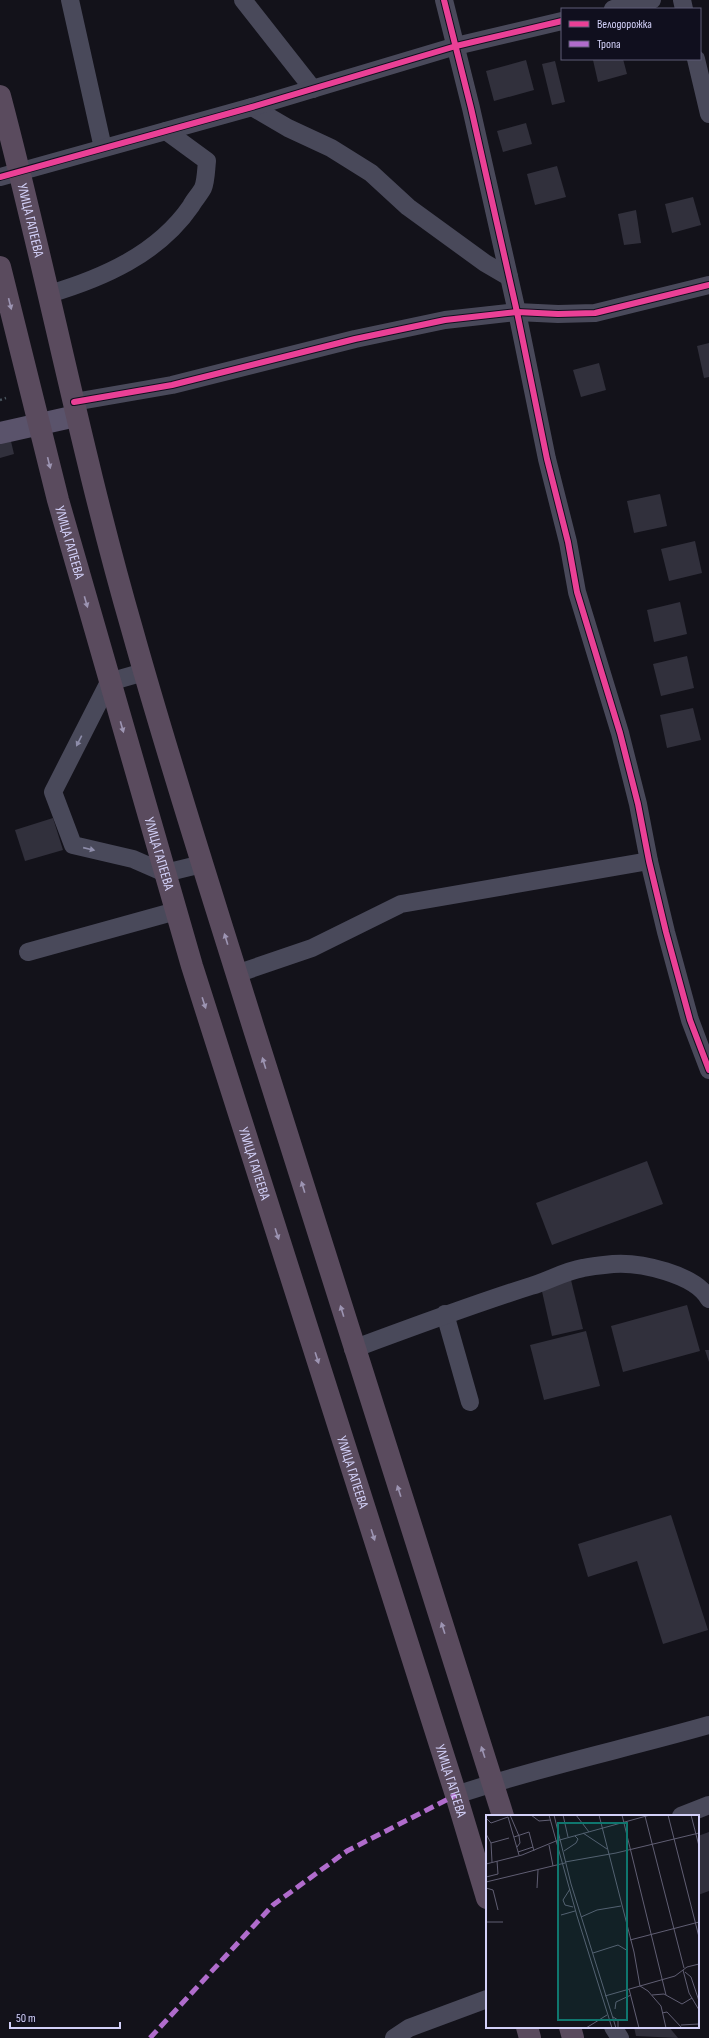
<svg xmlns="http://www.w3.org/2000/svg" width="709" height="2038" font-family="'Sofia Sans Condensed',sans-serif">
  <rect width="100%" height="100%" fill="#13121a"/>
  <g fill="#31303c">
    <polygon points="598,59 623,59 627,74 598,82 593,60"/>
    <polygon points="526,60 534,90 494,101 486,71"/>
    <polygon points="555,61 565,102 552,105 542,64"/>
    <polygon points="526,123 532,144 503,152 497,131"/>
    <polygon points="557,166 566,197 535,205 527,174"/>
    <polygon points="693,197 701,225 672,233 665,204"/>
    <polygon points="636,210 641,243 624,245 618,214"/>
    <polygon points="709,343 709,377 704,378 697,346"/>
    <polygon points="599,363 606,390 581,397 573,370"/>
    <polygon points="9,433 14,454 0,458 0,435"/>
    <polygon points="660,494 667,526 634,533 627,501"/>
    <polygon points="695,541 702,573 669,581 661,549"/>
    <polygon points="680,602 687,634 654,642 647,610"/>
    <polygon points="687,656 694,688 661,696 653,664"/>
    <polygon points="693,708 701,740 667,748 660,715"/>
    <polygon points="53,818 63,850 25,861 15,830"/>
    <polygon points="647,1161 663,1204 552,1245 536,1203"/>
    <polygon points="571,1280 583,1329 552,1336 541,1287"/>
    <polygon points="687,1305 700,1351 623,1372 611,1326"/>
    <polygon points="586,1331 600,1386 544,1400 530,1345"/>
    <polygon points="705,1350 709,1350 709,1362"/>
    <polygon points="671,1515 708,1630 663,1644 637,1561 588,1577 578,1544"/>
    <polygon points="709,1832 709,1891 698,1895 698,1836"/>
    <polygon points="634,2027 669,2027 678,2038 636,2036"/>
  </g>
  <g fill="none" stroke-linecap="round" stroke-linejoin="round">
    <polyline stroke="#4b5760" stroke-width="2.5" stroke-dasharray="2 3" stroke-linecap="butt" points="0,400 6,398"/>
    <g stroke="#49495a" stroke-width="18">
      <polyline points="70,0 103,148"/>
      <polyline points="243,0 313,89"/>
      <polyline points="444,0 471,108 517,312 547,459 568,542 577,592 620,733 638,804 649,861 666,932 690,1020 709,1070"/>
      <polyline points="682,0 684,9"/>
      <polyline points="613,9 652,0"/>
      <polyline points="696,59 709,114"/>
      <polyline points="252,107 288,128 331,148 371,173 408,207 485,263 509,277"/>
      <polyline points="0,177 252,107 456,46 562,21"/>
      <path d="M49,294c54,-16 109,-40 142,-88 3,-6 9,-12 12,-18 3,-7 3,-18 4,-27l-41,-30"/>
      <polyline points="74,402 172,385 355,339 445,320 517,312 558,314 595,313 709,285"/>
      <polyline points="144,672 109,682 53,792 73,845 133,859 165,873 202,864"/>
      <polyline points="28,952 176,911"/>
      <polyline points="236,974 312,948 401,904 649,861"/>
      <polyline points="445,1314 470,1402"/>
      <path d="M353,1349c59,-22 118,-44 178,-63 17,-5 34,-15 52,-18 9,-2 20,-3 30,-4 27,-2 82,10 96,35"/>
      <path d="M456,1795c83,-28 169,-46 253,-70"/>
      <polyline points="681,1816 709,1805"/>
      <polyline points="613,2027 620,2038"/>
      <polyline points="394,2038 409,2028 487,1999"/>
    </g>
    <polyline stroke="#5a536b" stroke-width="22" points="0,433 76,416"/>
    <g stroke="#5a4b5e" stroke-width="22">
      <path id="s1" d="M0,96c47,177 81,357 132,533 37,133 80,265 121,397 82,264 166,527 250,790"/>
      <path id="s2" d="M0,267l58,233 134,466 264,829 31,103"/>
      <polyline points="527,2027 530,2038"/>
      <polyline points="570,2027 573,2038"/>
    </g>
    <polyline stroke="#b06ccc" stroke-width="5" stroke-dasharray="10 5" stroke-linecap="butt" points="150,2038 273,1905 347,1851 456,1795"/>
    <g stroke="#100f1e" stroke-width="8">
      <g id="cycleway">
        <polyline points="444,0 471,108 517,312 547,459 568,542 577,592 620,733 638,804 649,861 666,932 690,1020 709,1070"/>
        <polyline points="0,177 252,107 456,46 562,21"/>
        <polyline points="74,402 172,385 355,339 445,320 517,312 558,314 595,313 709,285"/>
      </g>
    </g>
    <use href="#cycleway" stroke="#ea4096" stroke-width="6"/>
  </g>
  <defs><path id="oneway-solid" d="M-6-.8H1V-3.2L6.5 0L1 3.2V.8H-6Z"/></defs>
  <g fill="#9d95b3">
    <use href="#oneway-solid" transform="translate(10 304) rotate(76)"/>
    <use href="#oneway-solid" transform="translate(49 463) rotate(76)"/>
    <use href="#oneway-solid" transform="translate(86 602) rotate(74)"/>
    <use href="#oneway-solid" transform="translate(122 727) rotate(74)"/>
    <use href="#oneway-solid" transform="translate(226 939) rotate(-107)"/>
    <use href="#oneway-solid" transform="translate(204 1003) rotate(72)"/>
    <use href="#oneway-solid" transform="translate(264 1063) rotate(-107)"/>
    <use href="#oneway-solid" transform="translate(303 1187) rotate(-107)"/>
    <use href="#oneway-solid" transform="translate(277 1234) rotate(72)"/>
    <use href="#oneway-solid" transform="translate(342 1311) rotate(-107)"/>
    <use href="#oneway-solid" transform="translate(317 1358) rotate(72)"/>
    <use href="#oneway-solid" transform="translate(399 1491) rotate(-108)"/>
    <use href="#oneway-solid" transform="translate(373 1535) rotate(72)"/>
    <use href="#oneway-solid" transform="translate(443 1628) rotate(-108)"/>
    <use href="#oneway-solid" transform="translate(483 1752) rotate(-108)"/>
  </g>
  <g fill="#8e8daa">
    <use href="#oneway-solid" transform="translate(79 741) rotate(117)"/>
    <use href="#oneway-solid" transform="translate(89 849) rotate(13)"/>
  </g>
  <g text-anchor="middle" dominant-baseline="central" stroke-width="3.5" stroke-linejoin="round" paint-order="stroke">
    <g font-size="14" fill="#d3d1f9" stroke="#100f1e">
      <text stroke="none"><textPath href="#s1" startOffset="128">УЛИЦА ГАПЕЕВА</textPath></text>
      <text stroke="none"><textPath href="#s2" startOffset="284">УЛИЦА ГАПЕЕВА</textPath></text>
      <text stroke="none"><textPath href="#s2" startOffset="608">УЛИЦА ГАПЕЕВА</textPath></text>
      <text stroke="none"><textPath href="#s2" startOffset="932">УЛИЦА ГАПЕЕВА</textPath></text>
      <text stroke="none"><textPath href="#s2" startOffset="1256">УЛИЦА ГАПЕЕВА</textPath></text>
      <text stroke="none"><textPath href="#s2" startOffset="1580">УЛИЦА ГАПЕЕВА</textPath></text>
    </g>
  </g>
  <g transform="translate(486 1815)">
    <rect width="213" height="213" fill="#13121a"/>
    <path fill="none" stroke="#605e73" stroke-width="1" d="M24,0l9,21 1,7 -3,4M45,0l8,6 12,-1M63,0l28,101 35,112M68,0l17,69 45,144M77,0l5,22M90,0l13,17M113,0l35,137 6,34 8,5 13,15 5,22M136,0l44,180M182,0l31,122M205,0l8,31M159,1l39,152M0,3l5,5 17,-6 11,38M97,18l24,16M0,19l5,9 1,19M28,22l15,-5 5,19M5,28l18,-5M63,30l4,21M78,36l12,-8 2,-4 -3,-3M32,37l15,-5M79,47l51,-9 83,-20M0,49l36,-9 34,-14 94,-26M0,62l12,-3 -1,-13M0,67l79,-19M0,73l7,2 5,20M51,73l1,-18M84,74l-7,11 2,5 8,2M75,100l14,-4M95,102l16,-7 24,-4M0,107h17M144,125l69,-18M107,138l25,-8 10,6M197,155l6,23 10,17M199,157l6,5 8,24M143,174l10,39M166,180l12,-1 18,10 10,-6M119,181l70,-20 12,-9 12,-3M129,194l1,-7 15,-7M176,198l5,-1 15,16M127,202l5,3v8M195,210l18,-1M100,213l21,-13"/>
    <path fill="#0f766e" fill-opacity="0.15" stroke="#0f766e" stroke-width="2" d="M72,8h69v197h-69z"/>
    <rect width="213" height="213" fill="none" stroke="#d3d1f9" stroke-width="2"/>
  </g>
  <rect x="561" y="8" width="140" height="52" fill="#100f1e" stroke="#5e5d76"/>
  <rect x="569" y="21" width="20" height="6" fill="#ea4096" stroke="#5e5d76"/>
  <text x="597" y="28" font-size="12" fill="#d3d1f9">Велодорожка</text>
  <rect x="569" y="41" width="20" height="6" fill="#b06ccc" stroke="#5e5d76"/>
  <text x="597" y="48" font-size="12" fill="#d3d1f9">Тропа</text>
  <path d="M10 2022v6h110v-6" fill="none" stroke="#d3d1f9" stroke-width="2"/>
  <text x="16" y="2022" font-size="12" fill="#d3d1f9" stroke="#100f1e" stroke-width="3" paint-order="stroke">50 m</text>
</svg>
